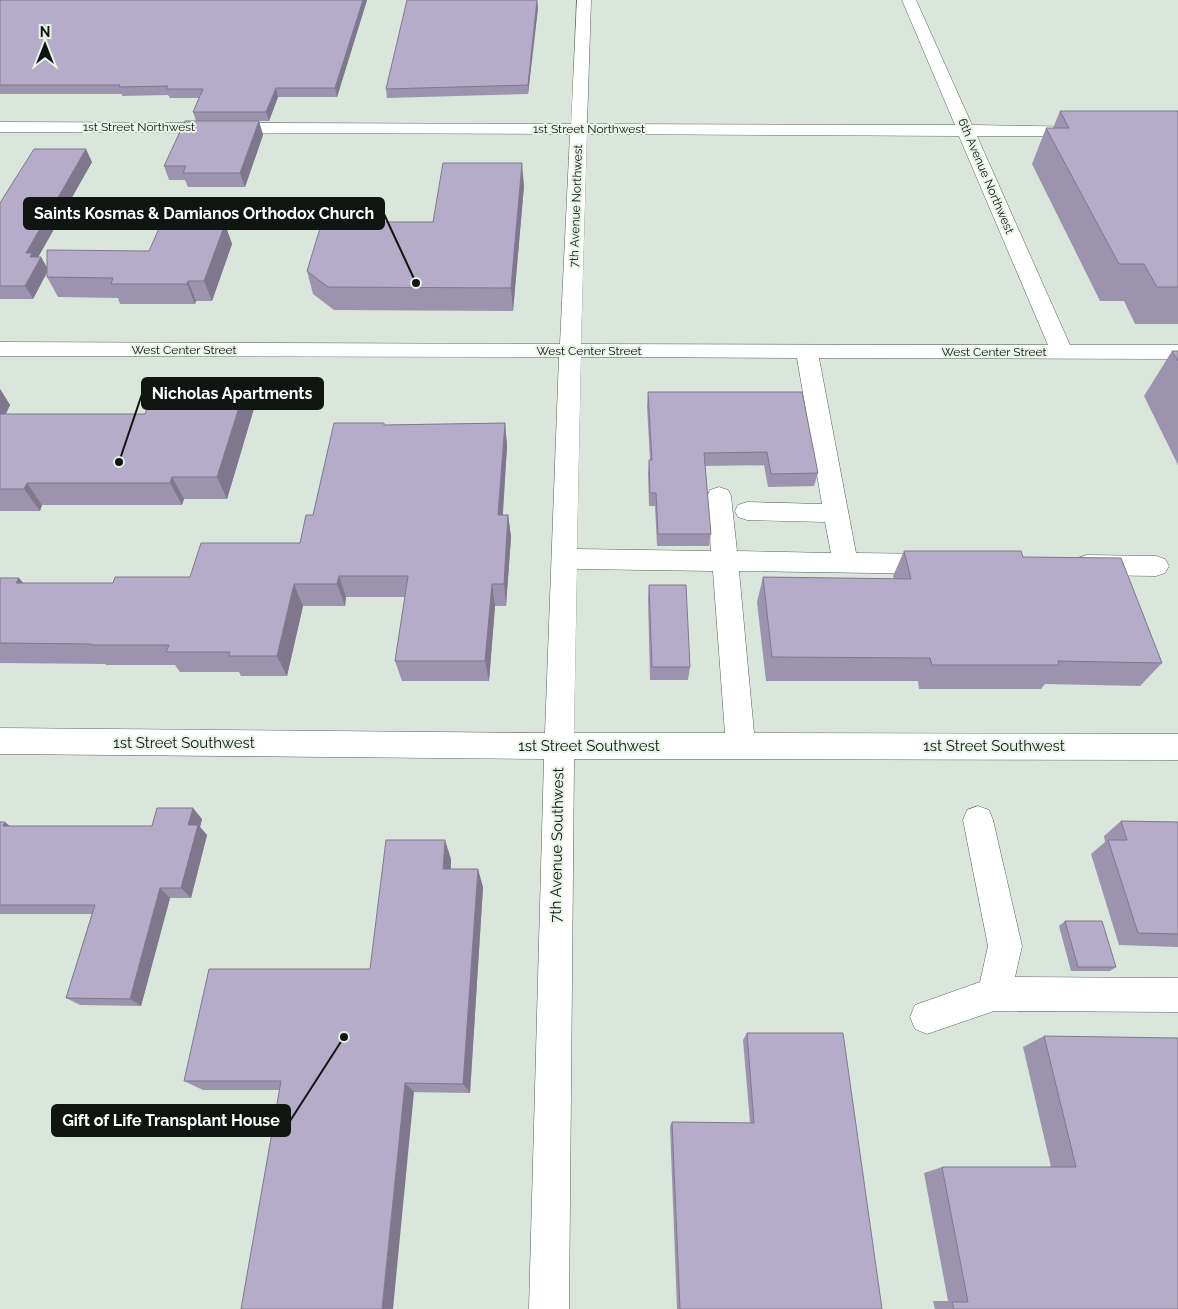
<svg xmlns="http://www.w3.org/2000/svg" width="1178" height="1309" font-family="Raleway,sans-serif">
  <rect width="100%" height="100%" fill="#dae6db"/>
  <g fill="none" stroke-linecap="round" stroke-linejoin="round">
    <g stroke="#576158" stroke-width="1">
      <g id="minor">
        <path d="M577,0h14l-4,124 368,1 -53,-125h14l56,125 116,2 2,4 -2,4 -6,1h-105l93,209h108v14l-359,-1 37,195 81,1 9,3 4,7 -4,7 -9,3 -198,-3 15,162 424,1v26l-604,-1 -5,550h-40l15,-550 -544,-5v-26l545,5 14,-376 -559,-1v-14l560,2 10,-210 -570,-2v-10l571,2zM587,134l372,2 89,209 -467,-1zM581,357l216,1 25,146 -75,-2 -9,3 -3,6 3,6 9,3 78,2 6,31 -94,-2 -6,-55 -3,-6 -9,-3 -9,3 -3,6 4,55 -134,-2zM577,569l136,2 12,162h-151z"/>
        <polygon points="1087,555 1156,556 1165,559 1169,566 1165,573 1156,576 1087,575 1078,572 1074,565 1078,558"/>
        <polygon points="978,806 989,810 993,820 1022,946 1015,977 1178,978 1178,1012 994,1011 927,1034 915,1029 910,1017 915,1005 980,982 988,946 963,820 967,810"/>
      </g>
    </g>
    <use href="#minor" fill="#fff" fill-rule="evenodd"/>
  </g>
  <g fill="#9c94ae">
    <polygon points="0,0 367,0 337,97 278,97 269,121 196,121 193,112 199,98 170,98 168,95 122,96 122,94 0,94"/>
    <polygon points="537,0 538,8 528,94 387,98 386,89"/>
    <polygon points="1060,111 1178,111 1178,324 1135,324 1124,301 1100,301 1032,164 1046,128 1053,128"/>
    <polygon points="259,121 263,135 245,187 188,187 185,180 169,180 164,166"/>
    <polygon points="92,162 38,257 41,257 47,267 149,251 225,224 232,244 212,301 196,301 195,304 120,304 118,298 58,297 47,277 47,273 33,299 0,299 0,203"/>
    <polygon points="524,186 513,311 334,310 313,294 307,271"/>
    <polygon points="1172,351 1178,351 1178,465 1144,396"/>
    <polygon points="0,389 10,405 6,414 145,414 255,405 227,499 184,499 182,505 42,505 40,511 0,511"/>
    <polygon points="648,392 818,473 814,486 768,487 764,465 705,466 711,534 709,546 657,546 655,506 649,506 648,473 649,460 650,460 647,406"/>
    <polygon points="505,423 507,446 503,515 508,515 511,537 506,606 495,606 489,681 402,681 395,661 405,597 346,597 345,606 303,606 287,676 241,676 239,672 180,672 175,665 106,665 105,664 0,663 0,578 19,578 23,583 113,583 190,577 300,543 313,515 385,425"/>
    <polygon points="904,551 1023,557 1162,663 1140,686 1045,684 1041,689 919,689 918,681 766,681 757,602 763,577 894,579 893,576"/>
    <polygon points="649,585 690,667 688,680 650,680 648,598"/>
    <polygon points="202,819 200,827 207,835 191,898 170,898 141,1006 80,1005 66,998 92,914 0,914 0,822 10,826 152,826"/>
    <polygon points="1121,821 1178,822 1178,947 1119,945 1091,854 1105,842 1104,836"/>
    <polygon points="451,859 451,869 483,887 470,1093 279,1090 203,1090 184,1081 370,969"/>
    <polygon points="1065,921 1116,967 1110,971 1071,971 1059,926"/>
    <polygon points="747,1033 882,1309 677,1309 670,1126 672,1122 750,1123 743,1040"/>
    <polygon points="1044,1036 1178,1309 935,1309 933,1301 948,1301 924,1173 942,1167 1051,1167 1023,1047"/>
  </g>
  <g fill="#7f788d">
    <polygon points="363,0 367,0 337,97 335,88"/>
    <polygon points="537,0 538,8 528,94 528,85"/>
    <polygon points="276,88 278,97 269,121 266,112"/>
    <polygon points="259,121 263,135 245,187 240,173"/>
    <polygon points="86,149 92,162 36,261 41,257 48,270 33,299 25,286 26,253"/>
    <polygon points="522,163 524,186 513,311 511,288"/>
    <polygon points="225,224 232,244 212,301 204,281"/>
    <polygon points="188,281 196,301 195,304 187,284"/>
    <polygon points="247,382 255,405 227,499 217,477"/>
    <polygon points="0,389 10,405 0,425"/>
    <polygon points="505,423 507,446 501,537 498,515"/>
    <polygon points="172,477 184,499 182,505 170,483"/>
    <polygon points="27,483 42,505 40,511 24,489"/>
    <polygon points="508,515 511,537 506,606 504,584"/>
    <polygon points="339,576 346,597 345,606 337,584"/>
    <polygon points="19,578 36,599 16,583"/>
    <polygon points="294,584 303,606 287,676 277,656"/>
    <polygon points="492,584 495,606 489,681 485,661"/>
    <polygon points="193,808 202,819 200,827 207,835 191,898 181,888 188,825"/>
    <polygon points="5,822 18,833 3,826"/>
    <polygon points="445,840 451,859 449,887 443,869"/>
    <polygon points="478,869 483,887 470,1093 463,1084"/>
    <polygon points="160,888 170,898 141,1006 130,999"/>
    <polygon points="405,1083 414,1092 393,1309 382,1309"/>
  </g>
  <g fill="#b5acca" stroke="#7f788d">
    <polygon points="0,0 363,0 335,88 276,88 266,112 193,112 203,89 166,89 168,86 119,87 120,85 0,85"/>
    <polygon points="407,0 537,0 528,85 386,89"/>
    <polygon points="1060,111 1178,111 1178,287 1157,287 1144,264 1119,264 1046,128 1069,128"/>
    <polygon points="185,121 259,121 240,173 183,173 186,166 164,166"/>
    <polygon points="34,149 86,149 26,253 32,253 30,257 41,257 25,286 0,286 0,203"/>
    <polygon points="443,163 522,163 511,288 328,287 307,271 322,222 433,222"/>
    <polygon points="161,224 225,224 204,281 188,281 187,284 111,284 113,278 47,277 47,250 149,251"/>
    <polygon points="1172,351 1178,351 1178,361"/>
    <polygon points="158,382 247,382 217,477 172,477 170,483 27,483 24,489 0,489 0,414 145,414"/>
    <polygon points="648,392 802,392 818,473 771,474 767,452 704,453 711,534 658,534 656,493 650,493 649,460 652,460"/>
    <polygon points="334,423 384,423 384,425 505,423 498,515 508,515 504,584 492,584 485,661 395,661 408,576 339,576 337,584 294,584 277,656 229,656 230,652 166,652 169,645 91,645 91,644 0,643 0,578 19,578 16,583 113,583 115,577 190,577 201,543 300,543 306,515 313,515"/>
    <polygon points="904,551 1021,551 1023,557 1121,558 1162,663 1058,661 1059,665 932,665 930,658 772,657 763,577 911,579"/>
    <polygon points="649,585 686,585 690,667 652,667"/>
    <polygon points="157,808 193,808 188,825 198,825 181,888 160,888 130,999 66,998 95,905 0,905 0,822 5,822 3,826 152,826"/>
    <polygon points="1121,821 1178,822 1178,934 1138,933 1108,840 1127,840"/>
    <polygon points="386,840 445,840 443,869 478,869 463,1084 405,1083 382,1309 241,1309 281,1081 184,1081 209,969 370,969"/>
    <polygon points="1065,921 1102,921 1116,967 1078,967"/>
    <polygon points="747,1033 843,1033 882,1309 680,1309 672,1122 754,1123"/>
    <polygon points="1044,1036 1178,1038 1178,1309 954,1309 952,1302 968,1302 942,1167 1076,1167"/>
  </g>
  <g text-anchor="middle" dominant-baseline="central" stroke-width="4" stroke-linejoin="round" paint-order="stroke">
    <g font-size="12" fill="#111511" stroke="#e8f3e8">
      <text x="139" y="127">1st Street Northwest</text>
      <text x="589" y="129">1st Street Northwest</text>
      <text transform="translate(986 176) rotate(67)">6th Avenue Northwest</text>
      <text transform="translate(576 206) rotate(-88)">7th Avenue Northwest</text>
      <text x="184" y="350">West Center Street</text>
      <text x="589" y="351">West Center Street</text>
      <text x="994" y="352">West Center Street</text>
    </g>
    <g font-size="15" fill="#111511" stroke="#e8f3e8">
      <text x="184" y="743">1st Street Southwest</text>
      <text x="589" y="746">1st Street Southwest</text>
      <text x="994" y="746">1st Street Southwest</text>
      <text transform="translate(557 845) rotate(-89)">7th Avenue Southwest</text>
    </g>
  </g>
  <path fill="none" stroke="#111511" stroke-width="2" d="M416 283L384 214M119 462L142 394M344 1037L290 1121"/>
  <g fill="#111511" stroke="#e8f3e8" stroke-width="2">
    <circle cx="416" cy="283" r="5"/>
    <circle cx="119" cy="462" r="5"/>
    <circle cx="344" cy="1037" r="5"/>
  </g>
  <g fill="#111511" stroke="#111511" stroke-width="2">
    <rect x="24" y="198" width="360" height="31" rx="5"/>
    <rect x="142" y="378" width="181" height="31" rx="5"/>
    <rect x="52" y="1105" width="238" height="31" rx="5"/>
  </g>
  <g font-size="16" text-anchor="middle" font-weight="bold" fill="#fff">
    <text x="204" y="219">Saints Kosmas &amp; Damianos Orthodox Church</text>
    <text x="232" y="399">Nicholas Apartments</text>
    <text x="171" y="1126">Gift of Life Transplant House</text>
  </g>
  <g transform="translate(45 45)" stroke="#e8f3e8" stroke-width="4" paint-order="stroke">
  <path d="M0-4L9 19L0 12L-9 19Z" fill="#111511"/>
  <text y="-8" font-size="14" font-weight="bold" text-anchor="middle" fill="#111511">N</text>
  </g>
</svg>
